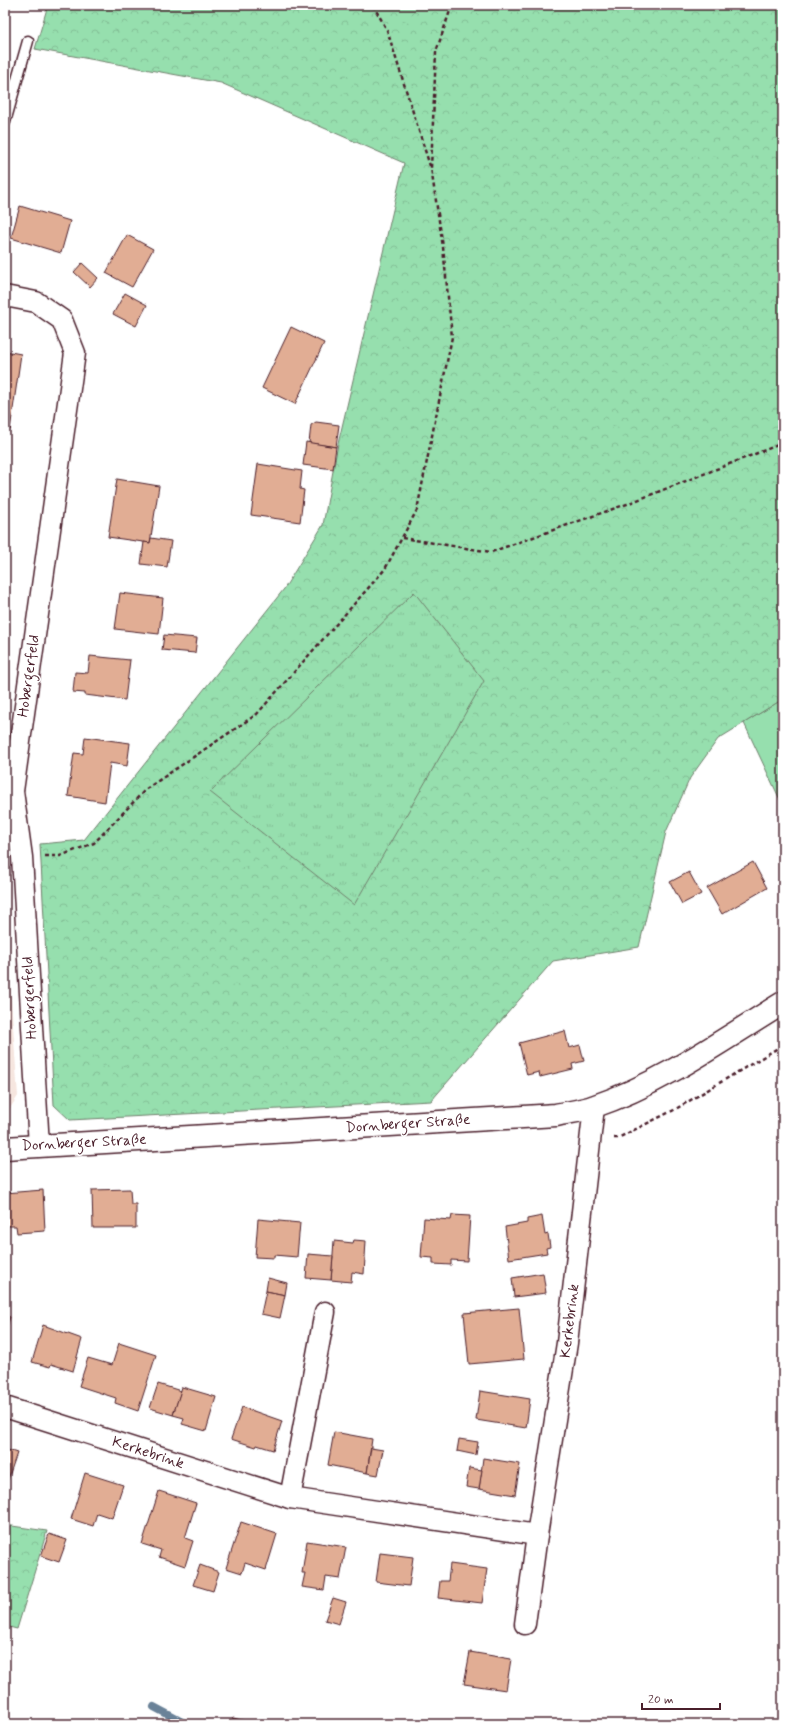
<svg xmlns="http://www.w3.org/2000/svg" width="788" height="1729" font-family="Mynerve,sans-serif">
  <defs>
    <pattern id="forest-crowns" width="20" height="18" patternUnits="userSpaceOnUse"><rect width="20" height="18" fill="#96dfae"/><path d="M2 6a3 3 0 1 1 6 0M12 15a3 3 0 1 1 6 0" fill="none" stroke="#83bf96"/></pattern>
    <pattern id="park-tufts" width="24" height="20" patternUnits="userSpaceOnUse"><rect width="24" height="20" fill="#96dfae"/><path d="M3 7l-1-3M5 7V3M7 7l1-3M15 17l-1-3M17 17v-4M19 17l1-3" fill="none" stroke="#83bf96"/></pattern>
  </defs>
  <rect width="100%" height="100%" fill="#fff"/>
  <filter id="ink" filterUnits="userSpaceOnUse"><feTurbulence type="fractalNoise" baseFrequency=".025" numOctaves="2"/><feDisplacementMap in="SourceGraphic" scale="8" xChannelSelector="R" yChannelSelector="G"/><feConvolveMatrix kernelMatrix="1 2 1 2 8 2 1 2 1" color-interpolation-filters="sRGB"/></filter>
  <g filter="url(#ink)">
    <polygon fill="#f6e6df" points="5,914 18,1096 5,1116"/>
    <polygon fill="#96dfae" stroke="#707f6c" points="783,699 783,806 744,723"/>
    <g fill="url(#forest-crowns)" stroke="#707f6c">
      <polygon points="48,5 783,5 783,699 718,739 690,778 666,832 639,947 553,961 431,1101 70,1120 54,1105 40,844 84,840 284,589 323,525 338,444 404,163 221,83 35,49"/>
      <polygon points="5,1525 47,1531 17,1629 5,1626"/>
    </g>
    <polygon fill="url(#park-tufts)" stroke="#707f6c" points="414,592 484,681 354,905 210,792"/>
    <g fill="none" stroke-linecap="round" stroke-linejoin="round">
      <polyline stroke="#6a8298" stroke-width="8" points="154,1707 186,1724"/>
    </g>
    <g fill="#e1ad94" stroke="#4a1f2b">
      <polygon points="20,206 70,221 61,253 11,238"/>
      <polygon points="127,235 153,249 132,287 106,273"/>
      <polygon points="82,263 98,278 90,287 74,272"/>
      <polygon points="125,293 147,305 136,326 113,314"/>
      <polygon points="291,327 324,343 295,404 262,388"/>
      <polygon points="5,351 21,354 10,430 5,429"/>
      <polygon points="316,422 339,425 336,447 309,443 311,425"/>
      <polygon points="306,442 336,447 333,469 303,465"/>
      <polygon points="258,464 302,471 300,489 304,490 300,522 251,515"/>
      <polygon points="117,479 159,486 150,543 108,537"/>
      <polygon points="151,538 171,541 167,567 141,564 144,542 150,543"/>
      <polygon points="120,593 163,598 159,634 115,629"/>
      <polygon points="164,635 197,638 195,653 162,650"/>
      <polygon points="90,656 130,660 125,700 85,695 85,693 73,692 75,672 88,673"/>
      <polygon points="85,737 130,743 127,766 110,763 105,802 68,796 74,753 83,754"/>
      <polygon points="753,862 767,888 722,914 707,888"/>
      <polygon points="689,872 701,894 682,904 670,882"/>
      <polygon points="565,1031 569,1048 580,1045 584,1061 572,1064 573,1069 540,1077 539,1072 527,1075 519,1043"/>
      <polygon points="130,1189 131,1204 136,1204 136,1228 93,1228 92,1190"/>
      <polygon points="43,1190 45,1231 17,1233 16,1226 5,1226 5,1193"/>
      <polygon points="452,1215 470,1216 467,1261 451,1260 451,1265 433,1264 433,1258 421,1257 424,1218 451,1220"/>
      <polygon points="542,1216 545,1235 548,1234 550,1247 546,1248 547,1253 509,1259 505,1227 527,1223 527,1219"/>
      <polygon points="258,1219 300,1223 297,1257 274,1255 274,1258 255,1257"/>
      <polygon points="354,1240 366,1241 364,1274 352,1272 351,1282 331,1280 334,1241 353,1243"/>
      <polygon points="308,1254 333,1256 331,1280 306,1278"/>
      <polygon points="543,1273 546,1293 514,1297 512,1278"/>
      <polygon points="268,1278 287,1283 285,1295 266,1291"/>
      <polygon points="266,1291 285,1295 280,1318 261,1314"/>
      <polygon points="519,1308 524,1359 469,1364 464,1313"/>
      <polygon points="5,1315 10,1317 5,1334"/>
      <polygon points="43,1325 82,1339 73,1371 51,1364 50,1367 32,1362"/>
      <polygon points="119,1343 156,1355 138,1411 115,1403 116,1398 79,1386 88,1358 112,1365"/>
      <polygon points="158,1384 181,1391 173,1415 150,1408"/>
      <polygon points="182,1387 216,1397 206,1431 182,1424 184,1418 173,1415"/>
      <polygon points="480,1391 530,1399 526,1428 476,1420"/>
      <polygon points="242,1407 282,1421 273,1450 257,1445 256,1447 231,1439"/>
      <polygon points="334,1432 372,1439 367,1473 328,1465"/>
      <polygon points="459,1439 478,1442 476,1455 457,1451"/>
      <polygon points="371,1448 383,1450 378,1475 367,1473"/>
      <polygon points="5,1449 17,1453 6,1485 5,1484"/>
      <polygon points="483,1458 520,1464 515,1495 479,1489"/>
      <polygon points="469,1468 482,1470 479,1489 466,1487"/>
      <polygon points="85,1473 123,1485 112,1518 97,1513 93,1526 71,1519"/>
      <polygon points="159,1491 196,1503 185,1538 193,1541 185,1566 159,1557 161,1550 142,1544"/>
      <polygon points="241,1522 277,1534 266,1570 245,1563 242,1573 226,1568"/>
      <polygon points="49,1534 67,1540 59,1562 41,1556"/>
      <polygon points="307,1541 346,1547 340,1579 326,1577 324,1590 302,1587 305,1573 302,1573"/>
      <polygon points="380,1553 413,1557 409,1586 376,1582"/>
      <polygon points="450,1564 487,1569 482,1603 438,1598 440,1581 448,1581"/>
      <polygon points="200,1565 219,1572 213,1591 193,1585"/>
      <polygon points="333,1598 346,1602 339,1624 325,1620"/>
      <polygon points="470,1652 511,1659 506,1690 464,1684"/>
      <polygon points="233,1718 250,1722 250,1724 232,1724"/>
    </g>
    <g fill="none" stroke-linecap="round" stroke-linejoin="round">
      <g stroke="#4a1f2b" stroke-width="13">
        <polyline id="service" points="5,122 28,41"/>
      </g>
      <g stroke="#4a1f2b" stroke-width="23">
        <g id="minor">
          <polyline points="5,296 36,302 62,320 75,353 13,791 22,857 39,1146"/>
          <polyline points="5,1407 290,1498 537,1535 567,1343 594,1107"/>
          <polyline points="290,1498 325,1312"/>
          <polyline points="525,1624 537,1535"/>
        </g>
      </g>
      <g stroke="#4a1f2b" stroke-width="25">
        <path id="tertiary" d="M5,1148l551,-33c13,-3 27,-4 39,-9 66,-22 129,-67 188,-103"/>
      </g>
      <g stroke="#4a1f2b" stroke-width="2.5" stroke-dasharray="4 3" stroke-linecap="butt">
        <polyline points="373,5 387,30 430,166"/>
        <polyline points="402,538 491,552 627,504 783,443"/>
        <polyline points="45,856 60,856 94,843 146,789 257,714 385,569 417,510 452,337 443,247 431,168 436,52 452,5"/>
        <polyline points="614,1138 618,1138 674,1110 783,1045"/>
      </g>
      <use href="#service" stroke="#fff" stroke-width="10"/>
      <use href="#minor" stroke="#fff" stroke-width="20"/>
      <use href="#tertiary" stroke="#fff" stroke-width="22"/>
    </g>
  </g>
  <g text-anchor="middle" dominant-baseline="central" stroke-width="3" stroke-linejoin="round" paint-order="stroke">
    <g font-size="15" fill="#4a1f2b" stroke="#fff">
      <text transform="translate(29 676) rotate(-82)">Hobergerfeld</text>
      <text transform="translate(30 998) rotate(-93)">Hobergerfeld</text>
      <text transform="translate(408 1124) rotate(-4)">Dornberger Straße</text>
      <text transform="translate(84 1143) rotate(-3)">Dornberger Straße</text>
      <text transform="translate(570 1321) rotate(-83)">Kerkebrink</text>
      <text transform="translate(148 1453) rotate(18)">Kerkebrink</text>
    </g>
  </g>
  <rect width="788" height="1729" fill="none" stroke="#fff" stroke-width="20"/>
  <rect x="10" y="10" width="768" height="1709" fill="none" stroke="#4a1f2b" stroke-width="1.5" filter="url(#ink)"/>
  <path d="M642 1703v6h78v-6" fill="none" stroke="#4a1f2b" stroke-width="2"/>
  <text x="648" y="1703" font-size="12" fill="#4a1f2b" stroke="#ffffff" stroke-width="3" paint-order="stroke">20 m</text>
</svg>
